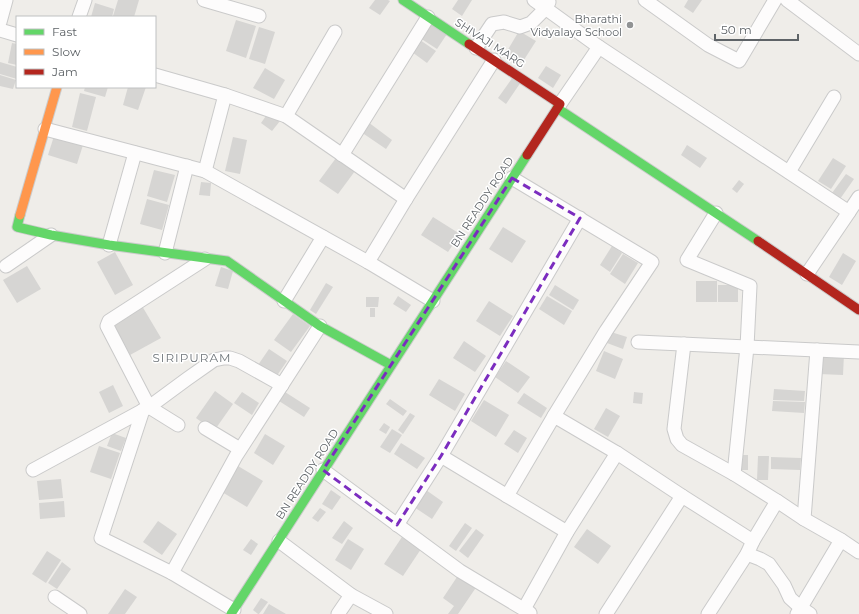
<svg xmlns="http://www.w3.org/2000/svg" width="859" height="614" font-family="Montserrat,sans-serif">
  <rect width="100%" height="100%" fill="#efede9"/>
  <g fill="#d6d5d3">
    <polygon points="118,0 139,0 134,17 117,17 113,16"/>
    <polygon points="375,0 388,0 390,1 380,15 369,8"/>
    <polygon points="458,0 472,0 462,16 452,9"/>
    <polygon points="688,0 702,0 693,13 684,7"/>
    <polygon points="95,3 114,9 112,17 91,17"/>
    <polygon points="236,20 256,26 246,58 226,51"/>
    <polygon points="431,22 447,34 437,49 420,38"/>
    <polygon points="259,27 275,32 265,64 249,59"/>
    <polygon points="519,31 536,41 522,63 506,53"/>
    <polygon points="420,40 436,51 427,63 412,52"/>
    <polygon points="12,43 17,44 17,65 8,63"/>
    <polygon points="0,62 17,67 17,79 0,74"/>
    <polygon points="546,66 561,75 553,88 538,78"/>
    <polygon points="265,68 285,80 274,99 253,88"/>
    <polygon points="0,75 16,80 13,89 0,86"/>
    <polygon points="513,77 521,82 506,104 498,98"/>
    <polygon points="85,87 108,87 105,97 84,91"/>
    <polygon points="128,87 146,87 138,110 123,105"/>
    <polygon points="80,93 96,97 87,131 72,127"/>
    <polygon points="268,113 280,121 272,131 261,123"/>
    <polygon points="368,122 392,140 386,149 361,132"/>
    <polygon points="54,136 83,145 77,164 48,155"/>
    <polygon points="233,137 247,140 240,174 225,171"/>
    <polygon points="687,145 707,158 700,168 681,155"/>
    <polygon points="336,158 355,171 338,194 319,181"/>
    <polygon points="833,158 846,166 831,189 818,181"/>
    <polygon points="154,170 175,175 167,202 147,196"/>
    <polygon points="846,174 854,179 840,199 832,193"/>
    <polygon points="739,180 744,184 737,193 732,189"/>
    <polygon points="201,182 211,183 210,196 199,195"/>
    <polygon points="147,199 169,205 162,230 140,224"/>
    <polygon points="433,217 460,234 448,252 421,235"/>
    <polygon points="503,227 526,241 512,263 489,249"/>
    <polygon points="612,246 622,253 610,272 600,265"/>
    <polygon points="115,252 133,285 115,295 97,262"/>
    <polygon points="843,253 856,261 842,285 829,277"/>
    <polygon points="623,254 638,263 625,284 610,274"/>
    <polygon points="27,266 41,289 17,303 3,280"/>
    <polygon points="221,267 233,271 228,289 215,286"/>
    <rect x="696" y="281" width="21" height="21"/>
    <polygon points="326,283 333,287 316,314 310,310"/>
    <polygon points="555,285 579,300 573,310 549,295"/>
    <rect x="718" y="285" width="20" height="17"/>
    <polygon points="398,296 411,305 406,312 393,304"/>
    <polygon points="547,296 572,311 564,325 539,309"/>
    <polygon points="366,297 379,297 378,307 366,307"/>
    <polygon points="489,301 513,316 500,336 476,321"/>
    <polygon points="142,306 161,338 130,355 112,323"/>
    <rect x="370" y="308" width="5" height="9"/>
    <polygon points="293,314 310,326 291,352 274,340"/>
    <polygon points="611,332 627,337 623,349 607,343"/>
    <polygon points="464,341 486,356 475,372 453,358"/>
    <polygon points="269,349 287,361 276,377 258,365"/>
    <polygon points="604,351 623,359 615,379 596,371"/>
    <polygon points="821,353 844,354 843,375 819,374"/>
    <polygon points="506,361 530,377 518,393 495,377"/>
    <polygon points="439,379 465,394 455,411 429,395"/>
    <polygon points="113,385 123,406 109,413 99,392"/>
    <polygon points="774,389 805,391 804,401 773,400"/>
    <polygon points="215,391 233,404 214,431 196,418"/>
    <polygon points="242,392 259,403 252,415 234,403"/>
    <polygon points="285,392 310,408 304,417 279,401"/>
    <polygon points="634,392 643,393 642,404 633,403"/>
    <polygon points="524,393 547,408 541,418 517,403"/>
    <polygon points="390,399 407,411 403,416 386,404"/>
    <polygon points="484,400 509,415 496,437 471,421"/>
    <polygon points="773,401 805,402 804,413 772,411"/>
    <polygon points="606,408 620,416 608,437 594,429"/>
    <polygon points="410,413 415,416 403,434 398,430"/>
    <polygon points="384,423 390,427 386,434 379,430"/>
    <polygon points="392,429 402,435 390,453 380,447"/>
    <polygon points="514,430 527,438 518,453 504,444"/>
    <polygon points="112,433 126,438 121,451 107,446"/>
    <polygon points="265,434 285,446 273,465 254,453"/>
    <polygon points="401,443 425,458 417,469 394,454"/>
    <polygon points="99,446 120,453 111,479 90,472"/>
    <rect x="738" y="455" width="10" height="15"/>
    <polygon points="758,456 769,456 768,480 757,480"/>
    <polygon points="771,457 801,458 800,470 771,469"/>
    <polygon points="238,466 263,481 247,507 222,492"/>
    <polygon points="61,479 63,498 39,500 37,481"/>
    <polygon points="331,490 341,497 332,510 322,504"/>
    <polygon points="426,490 443,502 432,519 414,507"/>
    <polygon points="64,501 65,517 40,519 39,503"/>
    <polygon points="320,508 326,512 318,522 312,518"/>
    <polygon points="158,521 177,534 162,555 143,542"/>
    <polygon points="344,521 353,528 342,544 332,538"/>
    <polygon points="465,523 472,528 456,551 449,546"/>
    <polygon points="476,529 484,535 468,558 459,551"/>
    <polygon points="587,529 611,546 598,564 574,547"/>
    <polygon points="402,537 421,549 403,576 384,564"/>
    <polygon points="251,539 258,544 251,555 243,550"/>
    <polygon points="348,539 364,549 351,570 335,560"/>
    <polygon points="47,551 61,560 46,583 32,574"/>
    <polygon points="62,562 71,569 57,589 48,583"/>
    <polygon points="459,574 477,586 458,614 448,614 454,606 443,598"/>
    <polygon points="125,589 137,597 125,614 108,614"/>
    <polygon points="261,598 268,602 259,614 258,614 253,610"/>
    <polygon points="269,604 286,614 263,614"/>
  </g>
  <g fill="none" stroke-linecap="round" stroke-linejoin="round">
    <g stroke="#cacaca" stroke-width="15">
      <g id="street">
        <polyline points="204,0 259,16"/>
        <polyline points="534,0 599,47 849,212 807,274"/>
        <polyline points="645,0 708,45 739,61 775,0"/>
        <polyline points="787,0 859,54"/>
        <polyline points="79,17 85,0"/>
        <polyline points="0,22 6,0"/>
        <polyline points="0,30 17,35"/>
        <polyline points="476,48 492,24 504,22 520,27 531,23 546,8 549,2"/>
        <polyline points="155,75 225,95 286,116 406,199"/>
        <polyline points="560,104 599,47"/>
        <polyline points="286,116 335,32"/>
        <polyline points="45,129 205,171 368,262 433,301"/>
        <polyline points="342,155 428,17"/>
        <polyline points="205,171 225,95"/>
        <polyline points="789,172 834,97"/>
        <polyline points="512,178 652,262 606,331 554,416"/>
        <polyline points="849,212 859,197"/>
        <polyline points="716,213 687,260 750,286 747,347 734,474"/>
        <polyline points="109,245 135,153"/>
        <polyline points="165,253 187,166"/>
        <polyline points="368,262 406,199 494,60"/>
        <polyline points="6,266 51,235"/>
        <polyline points="284,301 323,237"/>
        <polyline points="638,342 859,352"/>
        <polyline points="684,344 674,429 677,439 682,445 734,474 777,501 804,519 841,540 859,552"/>
        <polyline points="143,410 101,538 172,573 234,610"/>
        <polyline points="178,425 149,407 107,326 109,321 205,259"/>
        <polyline points="205,428 240,449"/>
        <polyline points="441,456 567,532"/>
        <polyline points="33,470 149,407 187,379 214,360 224,358 230,358 239,361 282,385"/>
        <polyline points="323,470 460,571 530,613"/>
        <polyline points="507,496 554,416 617,453"/>
        <polyline points="804,519 817,350"/>
        <polyline points="397,525 441,456 580,218"/>
        <polyline points="279,541 351,595 386,614"/>
        <polyline points="747,554 760,559 769,564 784,585 790,598 801,608 810,614"/>
        <polyline points="172,573 236,456 320,326"/>
        <polyline points="55,597 80,614"/>
        <polyline points="524,609 567,532 617,453 682,496 753,541"/>
        <polyline points="338,614 351,595"/>
        <polyline points="606,614 682,496"/>
        <polyline points="708,614 747,554 753,541 777,501"/>
        <polyline points="797,614 841,540"/>
      </g>
    </g>
    <g stroke="#cbcbcb" stroke-width="11">
      <g id="fast">
        <polyline points="403,0 469,44"/>
        <polyline points="557,108 758,241"/>
        <polyline points="20,215 17,227 51,235 109,245 227,261 320,326 391,365"/>
        <polyline points="231,614 527,155"/>
      </g>
    </g>
    <g stroke="#cbcbcb" stroke-width="11">
      <polyline id="slow" points="20,215 57,87"/>
    </g>
    <g stroke="#cbcbcb" stroke-width="11">
      <g id="jam">
        <polyline points="469,44 560,104 527,155"/>
        <polyline points="758,241 859,310"/>
      </g>
    </g>
    <use href="#street" stroke="#fdfcfc" stroke-width="13"/>
    <use href="#fast" stroke="#63d668" stroke-width="9"/>
    <use href="#slow" stroke="#ff974d" stroke-width="9"/>
    <use href="#jam" stroke="#b3261e" stroke-width="9"/>
  </g>
  <path fill="none" stroke="#7b2cbf" stroke-width="3" stroke-dasharray="8 5" stroke-linejoin="round" d="M512,178l68,40 -139,238 -44,69 -74,-55z"/>
  <circle fill="#919394" stroke="#fff" stroke-width="1.5" cx="630" cy="25" r="4"/>
  <g text-anchor="middle" dominant-baseline="central" stroke-width="3" stroke-linejoin="round" paint-order="stroke">
    <g font-size="11" fill="#5e6367" stroke="#fff" text-anchor="end">
      <text x="622" y="19">Bharathi<tspan x="622" dy="13">Vidyalaya School</tspan></text>
    </g>
    <g font-size="11" fill="#5e6367" stroke="#fff">
      <text transform="translate(490 43) rotate(33)">SHIVAJI MARG</text>
      <text transform="translate(482 202) rotate(-57)">BN READDY ROAD</text>
      <text transform="translate(307 474) rotate(-57)">BN READDY ROAD</text>
    </g>
    <g font-size="12" letter-spacing="1" fill="#6f757a" stroke="#fff">
      <text x="192" y="357">SIRIPURAM</text>
    </g>
  </g>
  <rect x="16" y="16" width="140" height="72" fill="#ffffff" stroke="#bfc1c2"/>
  <rect x="24" y="29" width="20" height="6" fill="#63d668" stroke="#bfc1c2"/>
  <text x="52" y="36" font-size="12" fill="#5e6367">Fast</text>
  <rect x="24" y="49" width="20" height="6" fill="#ff974d" stroke="#bfc1c2"/>
  <text x="52" y="56" font-size="12" fill="#5e6367">Slow</text>
  <rect x="24" y="69" width="20" height="6" fill="#b3261e" stroke="#bfc1c2"/>
  <text x="52" y="76" font-size="12" fill="#5e6367">Jam</text>
  <path d="M715 34v6h83v-6" fill="none" stroke="#5e6367" stroke-width="2"/>
  <text x="721" y="34" font-size="12" fill="#5e6367" stroke="#ffffff" stroke-width="3" paint-order="stroke">50 m</text>
</svg>
